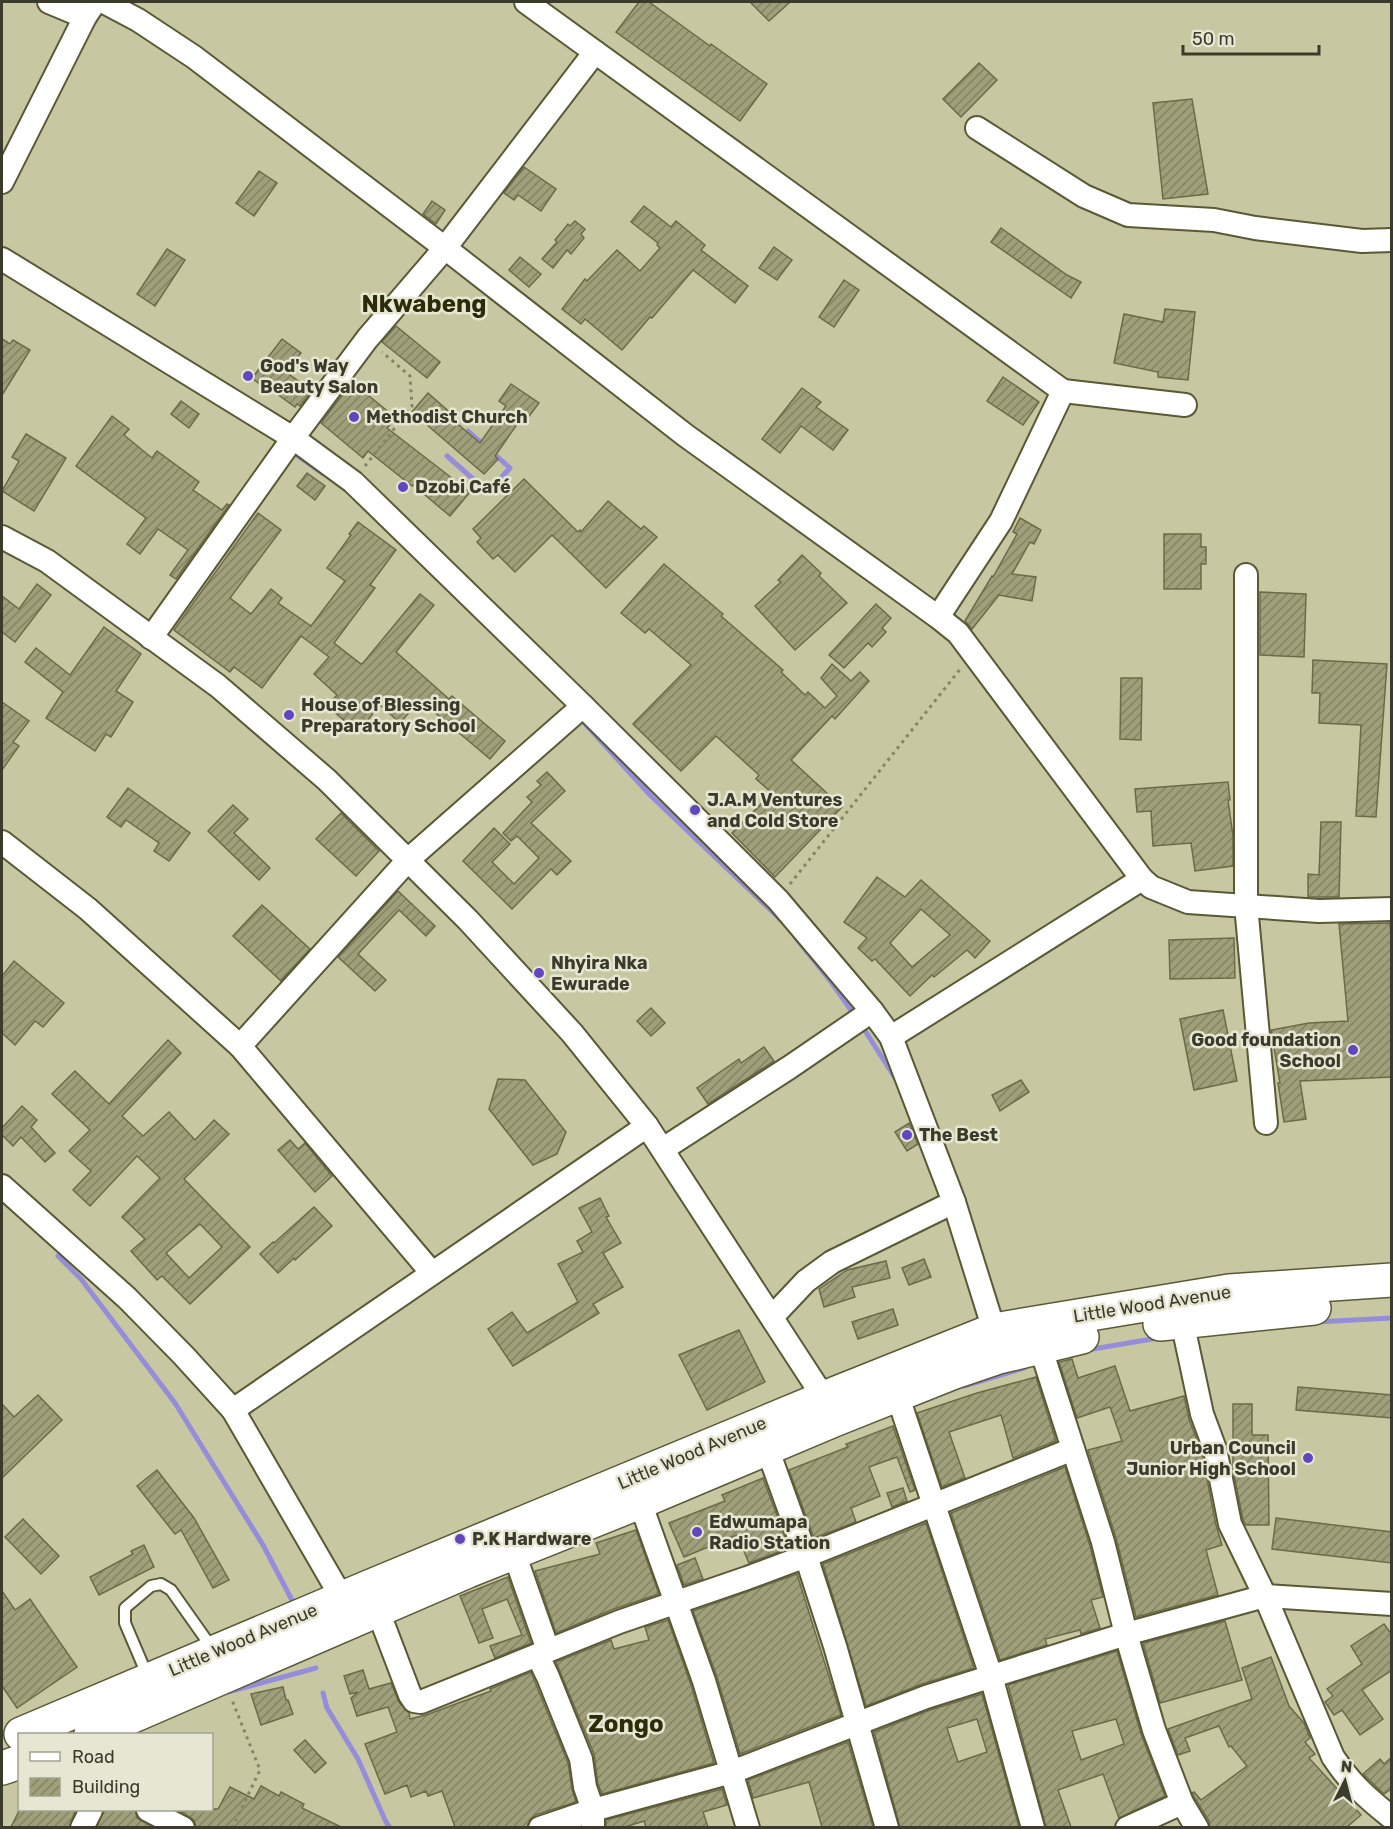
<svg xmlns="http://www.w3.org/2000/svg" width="1393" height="1829" font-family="Rubik,sans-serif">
  <defs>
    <pattern id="building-hatch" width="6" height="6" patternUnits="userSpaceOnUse" patternTransform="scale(1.5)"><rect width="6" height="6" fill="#9fa07a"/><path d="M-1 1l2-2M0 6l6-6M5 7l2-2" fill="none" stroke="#838464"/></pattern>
  </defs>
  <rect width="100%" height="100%" fill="#c7c8a1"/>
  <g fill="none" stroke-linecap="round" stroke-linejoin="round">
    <g stroke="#958dda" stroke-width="5">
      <polyline points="468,431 485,446"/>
      <polyline points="291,451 322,473"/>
      <polyline points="447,456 488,492 510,468 492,452"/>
      <polyline points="579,717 650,795 782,921"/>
      <polyline points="795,937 832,983 855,1016"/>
      <polyline points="862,1026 897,1081"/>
      <polyline points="58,1256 81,1279 175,1403 263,1545 294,1604"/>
      <polyline points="1316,1322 1392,1318"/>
      <polyline points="1087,1350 1158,1338"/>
      <polyline points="964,1386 1024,1368"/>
      <polyline points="228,1692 316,1668"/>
      <polyline points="323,1693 327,1708 358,1759 386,1822 390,1828"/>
    </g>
  </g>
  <g fill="url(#building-hatch)" stroke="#6b6b48" stroke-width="1.5" fill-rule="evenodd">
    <polygon points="639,2 649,2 710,46 711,44 767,84 740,121 616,32"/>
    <polygon points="750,2 790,2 769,21"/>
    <polygon points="979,63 997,80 961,117 943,99"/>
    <polygon points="1192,99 1208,194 1163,199 1153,103"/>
    <polygon points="524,167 556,189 541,211 518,195 514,200 504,193"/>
    <polygon points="259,171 277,183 254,216 236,203"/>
    <polygon points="432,201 445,210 436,224 423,214"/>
    <polygon points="644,206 671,227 676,221 705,245 701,250 748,286 735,303 693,270 652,318 650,317 622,350 585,319 581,324 562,309 585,279 587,281 617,250 640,271 660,248 657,245 658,243 631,222"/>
    <polygon points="575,221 585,229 581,234 584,238 571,254 567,250 553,268 542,259 557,242 555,240 568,224 570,226"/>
    <polygon points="1001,228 1067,275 1081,282 1071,298 991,242"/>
    <polygon points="774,247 792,260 777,280 759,268"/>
    <polygon points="167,249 185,260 155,306 137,294"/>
    <polygon points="520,257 541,274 529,287 509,270"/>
    <polygon points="844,280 859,290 834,327 819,317"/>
    <polygon points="1165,309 1195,312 1188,380 1158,377 1158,372 1114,363 1124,314 1163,322"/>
    <polygon points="396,326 440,362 427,378 382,342"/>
    <polygon points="2,339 10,344 13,340 30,350 2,395"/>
    <polygon points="282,339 301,353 286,372 312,391 300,406 297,404 295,407 270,389 268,391 252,378"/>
    <polygon points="1003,377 1039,402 1023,425 987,401"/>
    <polygon points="352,382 396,418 387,428 470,492 450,516 413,485 412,486 368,451 363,458 321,423"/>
    <polygon points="511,384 539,403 524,423 520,420 495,456 498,459 484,474 412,412 428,393 455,417 453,420 480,443 506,406 499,401"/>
    <polygon points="802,388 821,402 816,407 848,430 833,450 801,426 780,453 762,439"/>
    <polygon points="181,401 199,414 189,428 171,414"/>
    <polygon points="112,416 129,429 124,435 152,458 157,451 199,482 193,490 222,510 227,504 229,505 176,579 170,575 188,550 158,529 140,554 127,544 146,518 76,466"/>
    <polygon points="26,434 66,458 34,511 2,491 19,461 12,457"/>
    <polygon points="307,473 325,486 315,500 297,486"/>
    <polygon points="524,479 578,532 580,530 581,532 608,501 641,529 644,526 657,537 606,588 552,535 515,572 498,555 493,559 477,542 481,538 473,529"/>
    <polygon points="258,513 281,530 230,598 251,614 271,589 282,598 278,603 311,626 345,581 327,568 351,535 349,534 358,522 396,550 370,585 375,588 334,643 361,664 363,663 420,594 434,605 396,652 449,699 452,696 505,741 490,759 420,700 400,723 380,705 358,732 327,706 337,695 314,674 329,657 301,636 262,688 234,667 230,672 174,630"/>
    <polygon points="1020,518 1041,530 1034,544 1030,542 1012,574 1036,577 1032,601 999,595 972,629 965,621 992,576 993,577 1017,534 1013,532"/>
    <polygon points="1164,534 1201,534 1201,547 1206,547 1206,564 1201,564 1201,589 1164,589"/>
    <polygon points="802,555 821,573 819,576 847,603 795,650 755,606 781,582 778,580"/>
    <polygon points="664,564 723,614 721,616 783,670 781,672 805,695 808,692 825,708 837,696 821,678 832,664 851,681 860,672 869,681 835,719 832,716 791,760 842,807 775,877 732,833 772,793 756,779 759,775 716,736 681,771 633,724 691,665 649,629 645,633 621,613"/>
    <polygon points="37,584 51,595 15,642 2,632 2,596 19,609"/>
    <polygon points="1260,592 1306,594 1304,657 1260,655"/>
    <polygon points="876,604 891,618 882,628 886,632 872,647 868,643 844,668 829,655"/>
    <polygon points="104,627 141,654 116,691 133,702 111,737 106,734 95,751 46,718 63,692 25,662 36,648 70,675"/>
    <polygon points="1313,660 1387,664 1376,817 1356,816 1361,725 1319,723 1320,693 1312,693"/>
    <polygon points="1121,678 1142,678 1141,740 1120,739"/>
    <polygon points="2,702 29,721 13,742 19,746 2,770"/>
    <polygon points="547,772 565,791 531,823 571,861 557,875 551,869 512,909 463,861 494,828 510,844 492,862 514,884 539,858 517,836 511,841 503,833 532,802 527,797 541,785 537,781"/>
    <polygon points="1228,782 1230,800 1228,800 1233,836 1233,866 1195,871 1191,843 1153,846 1151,811 1137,812 1135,789"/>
    <polygon points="128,788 190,833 169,861 154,851 159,843 126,820 121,827 107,817"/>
    <polygon points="233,805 248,819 234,833 270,868 259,880 208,831"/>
    <polygon points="341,813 379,851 356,876 316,839"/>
    <polygon points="1321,822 1341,822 1339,897 1308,897 1308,874 1319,875"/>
    <path d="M877,877l28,20 16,-17 69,61 -15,17 -8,-8 -33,27 -2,-2 -22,21 -35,-37 -3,2 -14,-13 9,-10 -23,-16zM921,909l29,26 -38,32 -22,-24z"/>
    <polygon points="398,891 435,926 426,936 399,910 358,954 386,980 375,991 338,957"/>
    <polygon points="262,905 310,949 281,981 233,936"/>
    <polygon points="1390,923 1392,949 1392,1077 1300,1081 1306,1119 1284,1122 1278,1083 1280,1083 1271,1030 1309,1023 1348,1021 1339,924"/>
    <polygon points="1234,938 1235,978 1170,979 1169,940"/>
    <polygon points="14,961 64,1003 43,1027 35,1021 15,1045 2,1033 2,976"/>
    <polygon points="651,1008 665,1023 651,1036 637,1021"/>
    <polygon points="1223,1010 1237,1081 1194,1090 1180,1019"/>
    <path d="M168,1040l13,13 -59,63 21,20 26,-24 26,28 19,-20 15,14 -45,45 66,68 -60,57 -28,-28 -5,4 -26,-29 14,-12 -23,-22 38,-39 -23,-22 -47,50 -17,-16 18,-19 -22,-20 21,-21 -38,-36 23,-23 34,33zM200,1224l22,23 -33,31 -23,-25z"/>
    <polygon points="764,1047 774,1061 708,1104 697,1088 739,1059 741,1063"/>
    <polygon points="498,1079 525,1080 566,1132 557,1154 533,1165 489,1109"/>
    <polygon points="1021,1080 1029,1092 1000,1111 992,1095"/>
    <polygon points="22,1106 37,1120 31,1127 55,1153 45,1162 21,1137 13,1146 2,1135 2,1128"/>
    <polygon points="909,1123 918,1144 907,1151 895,1132"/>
    <polygon points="290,1140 298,1149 305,1143 332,1176 315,1192 278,1150"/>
    <polygon points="600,1198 609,1216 606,1217 621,1243 603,1253 623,1287 593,1304 599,1313 513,1366 488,1329 512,1312 527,1333 578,1302 558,1264 583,1252 577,1241 592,1232 579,1208"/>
    <polygon points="314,1207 332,1226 295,1260 294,1258 278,1273 260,1254 273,1242 274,1243"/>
    <polygon points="924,1259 931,1277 909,1285 902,1268"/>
    <polygon points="886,1261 890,1278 852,1287 855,1297 824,1307 819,1289 847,1270"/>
    <polygon points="893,1309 898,1325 858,1339 852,1322"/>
    <polygon points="739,1330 765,1382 707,1410 679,1355"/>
    <polygon points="1072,1359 1078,1378 1115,1366 1130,1411 1184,1396 1189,1419 1202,1453 1216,1525 1222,1545 1206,1550 1218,1595 1136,1617 1116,1538 1088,1450 1122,1441 1110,1407 1077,1418 1059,1362"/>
    <polygon points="1036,1377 1056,1441 1013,1458 1001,1415 949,1432 965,1478 942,1487 917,1413 977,1393"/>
    <polygon points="1298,1387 1392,1395 1392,1418 1296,1410"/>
    <polygon points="38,1395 62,1420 2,1478 2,1404 14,1417"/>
    <polygon points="1233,1404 1252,1404 1252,1435 1268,1435 1269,1525 1246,1525 1243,1520 1233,1470"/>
    <polygon points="893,1426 915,1490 910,1492 897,1457 869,1467 880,1496 851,1508 856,1522 814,1538 789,1470 848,1447 846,1444"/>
    <polygon points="1065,1467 1090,1546 1103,1597 1091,1600 1100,1628 1081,1634 1080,1630 1045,1639 1047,1645 1000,1660 951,1513"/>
    <polygon points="157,1470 194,1518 229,1580 213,1588 181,1530 175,1534 137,1486"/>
    <polygon points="763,1478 789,1548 749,1563 737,1535 684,1557 669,1523 725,1501 722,1495"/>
    <polygon points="903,1488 907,1501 892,1507 887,1493"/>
    <polygon points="1276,1518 1392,1532 1392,1563 1272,1549"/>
    <polygon points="23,1519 59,1556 41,1574 5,1537"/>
    <polygon points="926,1523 974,1668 922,1684 866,1706 823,1564"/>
    <polygon points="636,1530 659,1594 614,1609 556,1633 535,1571 600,1554 596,1543"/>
    <polygon points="144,1545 154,1567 99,1595 90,1577 133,1554 131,1551"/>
    <polygon points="695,1558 703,1579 684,1585 677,1565"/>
    <polygon points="797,1574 841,1715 740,1754 717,1677 693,1611"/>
    <polygon points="508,1577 531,1643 495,1658 490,1646 522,1635 507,1599 482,1609 493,1638 479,1643 460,1596"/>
    <polygon points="2,1591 15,1610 30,1599 77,1667 17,1708 2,1686"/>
    <polygon points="668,1620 691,1685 714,1763 602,1794 598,1784 594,1754 556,1662 611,1640 614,1649 649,1640 645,1627"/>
    <polygon points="1225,1621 1242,1680 1160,1703 1143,1643"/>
    <polygon points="1384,1624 1392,1635 1392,1670 1362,1690 1383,1719 1360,1735 1342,1710 1334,1715 1325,1702 1333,1696 1327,1689 1362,1664 1351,1646"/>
    <path d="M1117,1651l24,83 24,62 -46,22 -16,-44 -45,16 13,37h-25l-38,-142zM1116,1719l8,25 -43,16 -9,-29z"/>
    <polygon points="1271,1657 1289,1706 1304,1723 1310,1738 1305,1742 1315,1754 1309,1758 1361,1815 1347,1827 1210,1827 1209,1821 1194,1797 1192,1793 1194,1792 1201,1800 1247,1766 1231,1746 1229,1747 1219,1726 1185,1738 1190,1751 1178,1755 1168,1729 1252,1699 1242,1668"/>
    <polygon points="363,1670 369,1689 391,1683 399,1702 409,1713 410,1719 426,1715 491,1691 490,1689 531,1672 568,1763 572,1789 576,1802 535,1815 530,1820 527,1827 455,1827 442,1791 428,1796 426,1791 411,1797 407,1785 385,1794 365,1744 397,1732 388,1707 357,1716 351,1698 358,1692 350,1694 344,1676"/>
    <polygon points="283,1687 286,1700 288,1700 293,1714 261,1725 251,1694"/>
    <path d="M982,1694l37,133h-119l-26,-95 56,-22zM977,1719l10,33 -29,10 -11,-34z"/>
    <polygon points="305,1740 326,1763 315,1773 294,1750"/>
    <polygon points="848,1742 873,1827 822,1827 809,1782 753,1798 748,1780"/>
    <polygon points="1392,1757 1392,1788 1384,1794 1363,1774 1380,1759 1384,1764"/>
    <polygon points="261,1786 279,1796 281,1792 304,1804 302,1808 341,1827 196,1827 194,1820 177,1809 218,1809 230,1787 254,1799"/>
    <polygon points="722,1789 727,1805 703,1812 708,1827 646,1827 644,1821 625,1827 606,1827 606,1820"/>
    <polygon points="20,1809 76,1809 69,1827 11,1827"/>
    <polygon points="104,1809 135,1809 137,1818 153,1827 97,1827"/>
  </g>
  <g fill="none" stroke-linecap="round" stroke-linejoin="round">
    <g stroke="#595936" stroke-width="14">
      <polyline id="service" points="148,1677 125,1623 125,1608 151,1586 161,1584 171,1590 212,1648"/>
    </g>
    <g stroke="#595936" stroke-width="26">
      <g id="minor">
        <polyline points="49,2 85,17"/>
        <polyline points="104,2 138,20 194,57 445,248 685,435 938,617 958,633 1142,879 1151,887 1188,902 1319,911 1392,909"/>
        <polyline points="526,2 1063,391 1001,521 938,617"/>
        <polyline points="977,128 1084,196 1128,215 1214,220 1255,228 1362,241 1392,240"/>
        <polyline points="2,182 85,17 95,2"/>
        <polyline points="2,259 293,438 353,482 583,706 778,900 872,1011 891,1037 954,1202 994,1330"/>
        <polyline points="1063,391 1185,405"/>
        <polyline points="2,537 47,561 218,686 327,780 468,920 572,1033 647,1126 824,1398"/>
        <polyline points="1246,575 1246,905 1266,1123"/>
        <polyline points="151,638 293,438 367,339 445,248 595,52"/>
        <polyline points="2,842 88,909 240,1046 432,1273"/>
        <polyline points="891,1037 1142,879"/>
        <polyline points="240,1046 409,859 583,706"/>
        <polyline points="663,1149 790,1067 872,1011"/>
        <polyline points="2,1186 127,1298 184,1356 233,1410 342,1598"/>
        <polyline points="772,1317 806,1281 832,1262 954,1202"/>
        <path d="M1182,1321l20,93 13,35 15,75 35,72 68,161c18,27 34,41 59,61"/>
        <polyline points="1040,1346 1103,1542 1126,1634 1154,1730 1182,1803 1197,1828"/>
        <polyline points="897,1394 991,1676 1033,1828"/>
        <polyline points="233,1410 647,1126"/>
        <polyline points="767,1448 806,1556 835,1646 887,1828"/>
        <polyline points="640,1502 704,1681 748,1828"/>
        <polyline points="514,1553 548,1650"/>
        <polyline points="378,1611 410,1695 414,1701 421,1702 619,1622 747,1578 806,1556 1073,1449"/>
        <polyline points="538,1656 548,1677 581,1759 585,1787 593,1810 593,1828"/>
        <polyline points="148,1810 183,1828"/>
        <polyline points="82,1828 91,1810"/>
        <polyline points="540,1828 593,1810 732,1772 926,1697 1126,1634 1265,1596 1392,1604"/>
        <polyline points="1127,1828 1182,1803"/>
      </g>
    </g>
    <g stroke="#595936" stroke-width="36">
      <g id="trunk">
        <polyline points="1160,1324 1314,1308"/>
        <polyline points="21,1734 371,1586 824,1398 994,1330 1229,1291 1392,1280"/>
        <polyline points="91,1734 468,1571 640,1502 834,1420 952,1373 999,1357 1082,1337"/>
        <polyline points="2,1768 20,1762"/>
      </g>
    </g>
    <g stroke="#838468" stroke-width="3" stroke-dasharray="3 4.5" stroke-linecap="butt">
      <polyline points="365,466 412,406 410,376 382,352"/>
      <polyline points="790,884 961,668"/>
      <polyline points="232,1828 260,1770 232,1700"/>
    </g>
    <use href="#service" stroke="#fff" stroke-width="10"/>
    <use href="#minor" stroke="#fff" stroke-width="22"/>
    <use href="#trunk" stroke="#fff" stroke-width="33"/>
  </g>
  <g fill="#6146bf" stroke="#e6e7d3" stroke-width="2">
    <circle cx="248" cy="376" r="6"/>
    <circle cx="354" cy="417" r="6"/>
    <circle cx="403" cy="487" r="6"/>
    <circle cx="289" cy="715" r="6"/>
    <circle cx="695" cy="810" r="6"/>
    <circle cx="539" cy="973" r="6"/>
    <circle cx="1353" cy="1050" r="6"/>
    <circle cx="907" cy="1135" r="6"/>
    <circle cx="1308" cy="1458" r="6"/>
    <circle cx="697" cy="1532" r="6"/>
    <circle cx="460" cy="1539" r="6"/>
  </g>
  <g text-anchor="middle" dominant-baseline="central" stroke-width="5" stroke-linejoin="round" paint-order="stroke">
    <g font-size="18" font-weight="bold" fill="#3b3b2b" stroke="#e6e7d3" text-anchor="start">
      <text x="260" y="366">God's Way<tspan x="260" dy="21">Beauty Salon</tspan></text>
      <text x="366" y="417">Methodist Church</text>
      <text x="415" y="487">Dzobi Café</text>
      <text x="301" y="705">House of Blessing<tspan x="301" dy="21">Preparatory School</tspan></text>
      <text x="707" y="800">J.A.M Ventures<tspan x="707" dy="21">and Cold Store</tspan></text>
      <text x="551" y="963">Nhyira Nka<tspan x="551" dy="21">Ewurade</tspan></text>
      <text x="1341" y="1040" text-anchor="end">Good foundation<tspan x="1341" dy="21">School</tspan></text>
      <text x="919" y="1135">The Best</text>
      <text x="1296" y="1448" text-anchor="end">Urban Council<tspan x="1296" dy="21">Junior High School</tspan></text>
      <text x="709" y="1522">Edwumapa<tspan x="709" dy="21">Radio Station</tspan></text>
      <text x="472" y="1539">P.K Hardware</text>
    </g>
    <g font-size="18" fill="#3b3b2b" stroke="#e6e7d3">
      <text transform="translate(1152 1304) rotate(-9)">Little Wood Avenue</text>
      <text transform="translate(692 1453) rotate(-23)">Little Wood Avenue</text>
      <text transform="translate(243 1640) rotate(-23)">Little Wood Avenue</text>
    </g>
    <g font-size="24" font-weight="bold" fill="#2c2c09" stroke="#e6e7d3">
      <text x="424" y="304">Nkwabeng</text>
      <text x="626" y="1724">Zongo</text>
    </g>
  </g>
  <rect width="1393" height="1829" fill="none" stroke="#3b3b2b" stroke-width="6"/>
  <rect x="18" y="1733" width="195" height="78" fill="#e6e7d3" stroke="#a2a290" stroke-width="1.5"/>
  <rect x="30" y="1752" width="30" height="9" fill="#ffffff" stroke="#a2a290" stroke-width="1.5"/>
  <text x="72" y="1763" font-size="18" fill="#3b3b2b">Road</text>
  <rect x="30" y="1778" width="30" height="18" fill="url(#building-hatch)" stroke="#a2a290" stroke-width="1.5"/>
  <text x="72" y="1793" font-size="18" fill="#3b3b2b">Building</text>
  <g transform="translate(1345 1781) rotate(6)" stroke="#e6e7d3" stroke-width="4.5" paint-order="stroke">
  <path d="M0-4.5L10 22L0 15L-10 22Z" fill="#3b3b2b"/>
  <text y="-9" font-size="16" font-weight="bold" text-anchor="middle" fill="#3b3b2b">N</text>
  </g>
  <path d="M1183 45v9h136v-9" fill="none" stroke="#3b3b2b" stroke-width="3"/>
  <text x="1192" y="45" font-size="18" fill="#3b3b2b" stroke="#e6e7d3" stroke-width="4.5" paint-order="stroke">50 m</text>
</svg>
